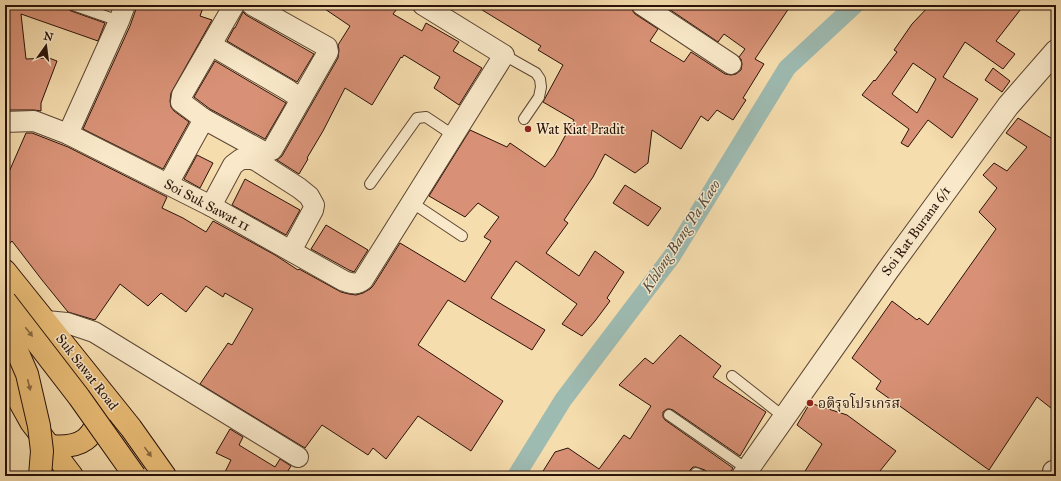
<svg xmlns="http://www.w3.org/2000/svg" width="1061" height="481" font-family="'IM FELL Great Primer','Noto Serif Thai',serif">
  <rect width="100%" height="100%" fill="#f6ddae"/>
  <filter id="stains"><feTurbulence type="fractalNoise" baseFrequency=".005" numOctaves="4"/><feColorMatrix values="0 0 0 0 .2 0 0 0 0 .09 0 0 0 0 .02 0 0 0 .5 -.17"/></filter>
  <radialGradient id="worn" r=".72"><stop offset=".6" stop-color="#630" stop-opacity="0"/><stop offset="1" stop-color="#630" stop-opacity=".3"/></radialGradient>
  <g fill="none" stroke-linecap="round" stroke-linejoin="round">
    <polyline stroke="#9ebbb2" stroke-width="18" points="516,476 563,400 672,256 787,68 855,5"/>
  </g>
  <g fill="#d89176" stroke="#291208" fill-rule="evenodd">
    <polygon points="5,5 67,5 68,9 71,11 105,23 98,41 21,14 26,59 49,58 57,61 41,103 41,111 34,110 5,110"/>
    <polygon points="136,5 204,5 200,16 212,20 171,93 170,101 171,107 174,111 189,122 163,169 83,129 130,26 136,9"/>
    <polygon points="319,5 400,5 393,14 422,31 426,23 459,42 453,51 482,68 459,105 434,88 440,77 404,55 402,58 401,57 372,105 345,88 323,131 307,158 308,159 299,174 277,160 282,156 338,58 339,50 338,45 350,26"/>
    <polygon points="474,5 631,5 632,10 635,14 658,29 650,41 684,62 691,52 725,74 731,75 736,74 741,70 742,64 741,59 739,57 745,49 724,34 718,42 663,5 791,5 755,59 764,64 743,98 746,100 733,120 717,110 708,121 701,116 681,149 652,130 648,163 635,173 605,154 593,177 564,220 568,223 546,253 579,276 595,251 624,272 607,298 610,301 595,321 582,336 562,324 577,304 516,261 491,298 545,330 532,350 448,300 418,345 503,401 471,451 418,416 386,459 373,448 368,455 322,425 305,448 200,384 228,343 232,345 253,309 225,293 223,297 206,286 186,312 161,293 148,306 120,284 95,320 68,312 42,280 12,241 5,249 5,181 26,133 32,133 68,147 167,197 162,208 183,218 206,232 213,221 275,255 298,270 299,269 341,292 349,294 356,295 363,293 370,289 373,286 400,243 465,282 491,241 484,237 499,217 478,203 465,217 429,196 470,130 507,147 510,143 545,167 554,156 574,120 543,102 563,65 538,50 541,46"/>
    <path d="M930,5h94l-28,36 19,13 -12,15 -38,-27 -22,35 35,22 -26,39 -24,-18 -20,27 -7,-4 8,-14 -47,-34 12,-15 1,1 22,-29 -3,-2 18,-26zM913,63l23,16 -19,34 -25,-19z"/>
    <polygon points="243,12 246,15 314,54 297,82 227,41 234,28 235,28"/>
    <polygon points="215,61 286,103 265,139 210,109 194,97"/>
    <polygon points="993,68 1010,81 1002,92 985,80"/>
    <polygon points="1018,118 1056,141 1056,412 1037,397 989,470 876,389 881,381 852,358 892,301 917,320 919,318 928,325 996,229 979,212 997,188 983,175 994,163 1007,171 1027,147 1006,133"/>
    <polygon points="197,155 213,163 200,188 184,179"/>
    <polygon points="245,179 300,210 286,235 232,205"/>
    <polygon points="625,185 661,208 648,226 613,203"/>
    <polygon points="326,225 368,250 354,272 349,270 311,249"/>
    <polygon points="680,335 721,366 713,377 766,412 740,456 673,410 670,409 667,409 663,412 663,417 665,420 733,468 728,476 708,476 708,473 705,470 696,467 693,467 690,470 690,476 540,476 555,452 568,448 599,469 624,435 630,439 651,406 619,385 645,358 653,364"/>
    <polygon points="810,403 847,415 896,451 876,476 802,476 822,444 797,425"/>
    <polygon points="230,429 243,437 239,445 275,467 280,459 291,466 286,474 290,476 232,476 225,472 231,460 216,453"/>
  </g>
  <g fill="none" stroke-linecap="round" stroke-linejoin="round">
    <g stroke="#5c4532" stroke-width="12">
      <g id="service">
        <polyline points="73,5 119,21"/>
        <polyline points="504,55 536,73 540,79 541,87 539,97 524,119"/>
        <polyline points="370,184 417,118 426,117 453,135"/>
        <polyline points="411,202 462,236"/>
        <polyline points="732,376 784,417"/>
        <polyline points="669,415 747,469"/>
        <polyline points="696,473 702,476"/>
      </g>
    </g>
    <g stroke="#5c4532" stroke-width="22">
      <g id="minor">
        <polyline points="234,5 182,95 181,102 204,119 264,152 272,150 328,52 327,47 252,5"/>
        <polyline points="642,5 731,64"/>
        <polyline points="211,45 288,90 301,99"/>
        <path d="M5,122l29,-1 34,13 143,72 133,75c7,2 12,5 19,-1l141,-225 -81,-50"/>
        <polyline points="68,134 119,21 125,5"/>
        <polyline points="168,184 204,119"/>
        <polyline points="211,206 233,165 241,159 252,159 257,161 299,188 309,196 314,205 313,210 291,251"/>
        <polyline points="46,321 67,323 94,332 298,457"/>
        <polyline points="1053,471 1056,474"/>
      </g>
    </g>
    <g stroke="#5c4532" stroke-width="24">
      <polyline id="tertiary" points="743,476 888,270 1008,106 1056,51"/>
    </g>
    <g stroke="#291208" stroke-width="24">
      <g id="primary">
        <polyline points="5,271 131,428 165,476"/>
        <polyline points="5,375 31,422 72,476"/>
        <path d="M48,446c35,3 46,-7 55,-40"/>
      </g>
    </g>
    <use href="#service" stroke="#f9e9ca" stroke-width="10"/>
    <use href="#minor" stroke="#f9e9ca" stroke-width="20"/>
    <use href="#tertiary" stroke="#f9e9ca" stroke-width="22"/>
    <use href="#primary" stroke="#ebbe77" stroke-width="22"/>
    <g stroke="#291208" stroke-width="24" stroke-linecap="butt">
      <g id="primary-bridge">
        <polyline points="5,301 79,397 135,476"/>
        <polyline points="5,323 27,374 39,426 42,451 40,476"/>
      </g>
    </g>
    <use href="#primary-bridge" stroke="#ebbe77" stroke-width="22"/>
  </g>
  <defs><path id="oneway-solid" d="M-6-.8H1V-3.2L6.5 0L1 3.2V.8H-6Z"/></defs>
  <g fill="#8a6840">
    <use href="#oneway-solid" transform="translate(29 332) rotate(52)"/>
    <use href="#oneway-solid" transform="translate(29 385) rotate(76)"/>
    <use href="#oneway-solid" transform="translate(148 452) rotate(54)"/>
  </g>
  <g fill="#8f2418" stroke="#f9e9ca" stroke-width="1.5">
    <circle cx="528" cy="129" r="4"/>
    <circle cx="810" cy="403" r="4"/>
  </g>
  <g text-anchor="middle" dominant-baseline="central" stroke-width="3" stroke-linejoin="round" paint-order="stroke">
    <g font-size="14" fill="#291208" stroke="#f9e9ca" text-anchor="start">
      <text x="536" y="129">Wat Kiat Pradit</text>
      <text x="818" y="403">อติรุจโปรเกรส</text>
    </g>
    <g font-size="14" fill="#291208" stroke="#f9e9ca">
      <text transform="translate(207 205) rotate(28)">Soi Suk Sawat 11</text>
      <text transform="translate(916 231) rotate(-54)">Soi Rat Burana 6/1</text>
      <text transform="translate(87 372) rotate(52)">Suk Sawat Road</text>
    </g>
    <g font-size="15" font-style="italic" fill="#524d44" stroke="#f9e9ca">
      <text transform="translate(681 236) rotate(-57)">Khlong Bang Pa Kaeo</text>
    </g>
  </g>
  <rect width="1061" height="481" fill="none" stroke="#f6ddae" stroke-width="20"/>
  <rect x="6" y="6" width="1049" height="469" fill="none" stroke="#291208" stroke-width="2"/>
  <rect x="10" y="10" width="1041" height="461" fill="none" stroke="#291208"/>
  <g transform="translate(46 46) rotate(14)" stroke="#f9e9ca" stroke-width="3" paint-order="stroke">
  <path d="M0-3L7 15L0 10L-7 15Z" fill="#291208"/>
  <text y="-6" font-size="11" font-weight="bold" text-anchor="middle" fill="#291208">N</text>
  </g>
  <rect width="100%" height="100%" filter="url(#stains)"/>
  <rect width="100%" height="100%" fill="url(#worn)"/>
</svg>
